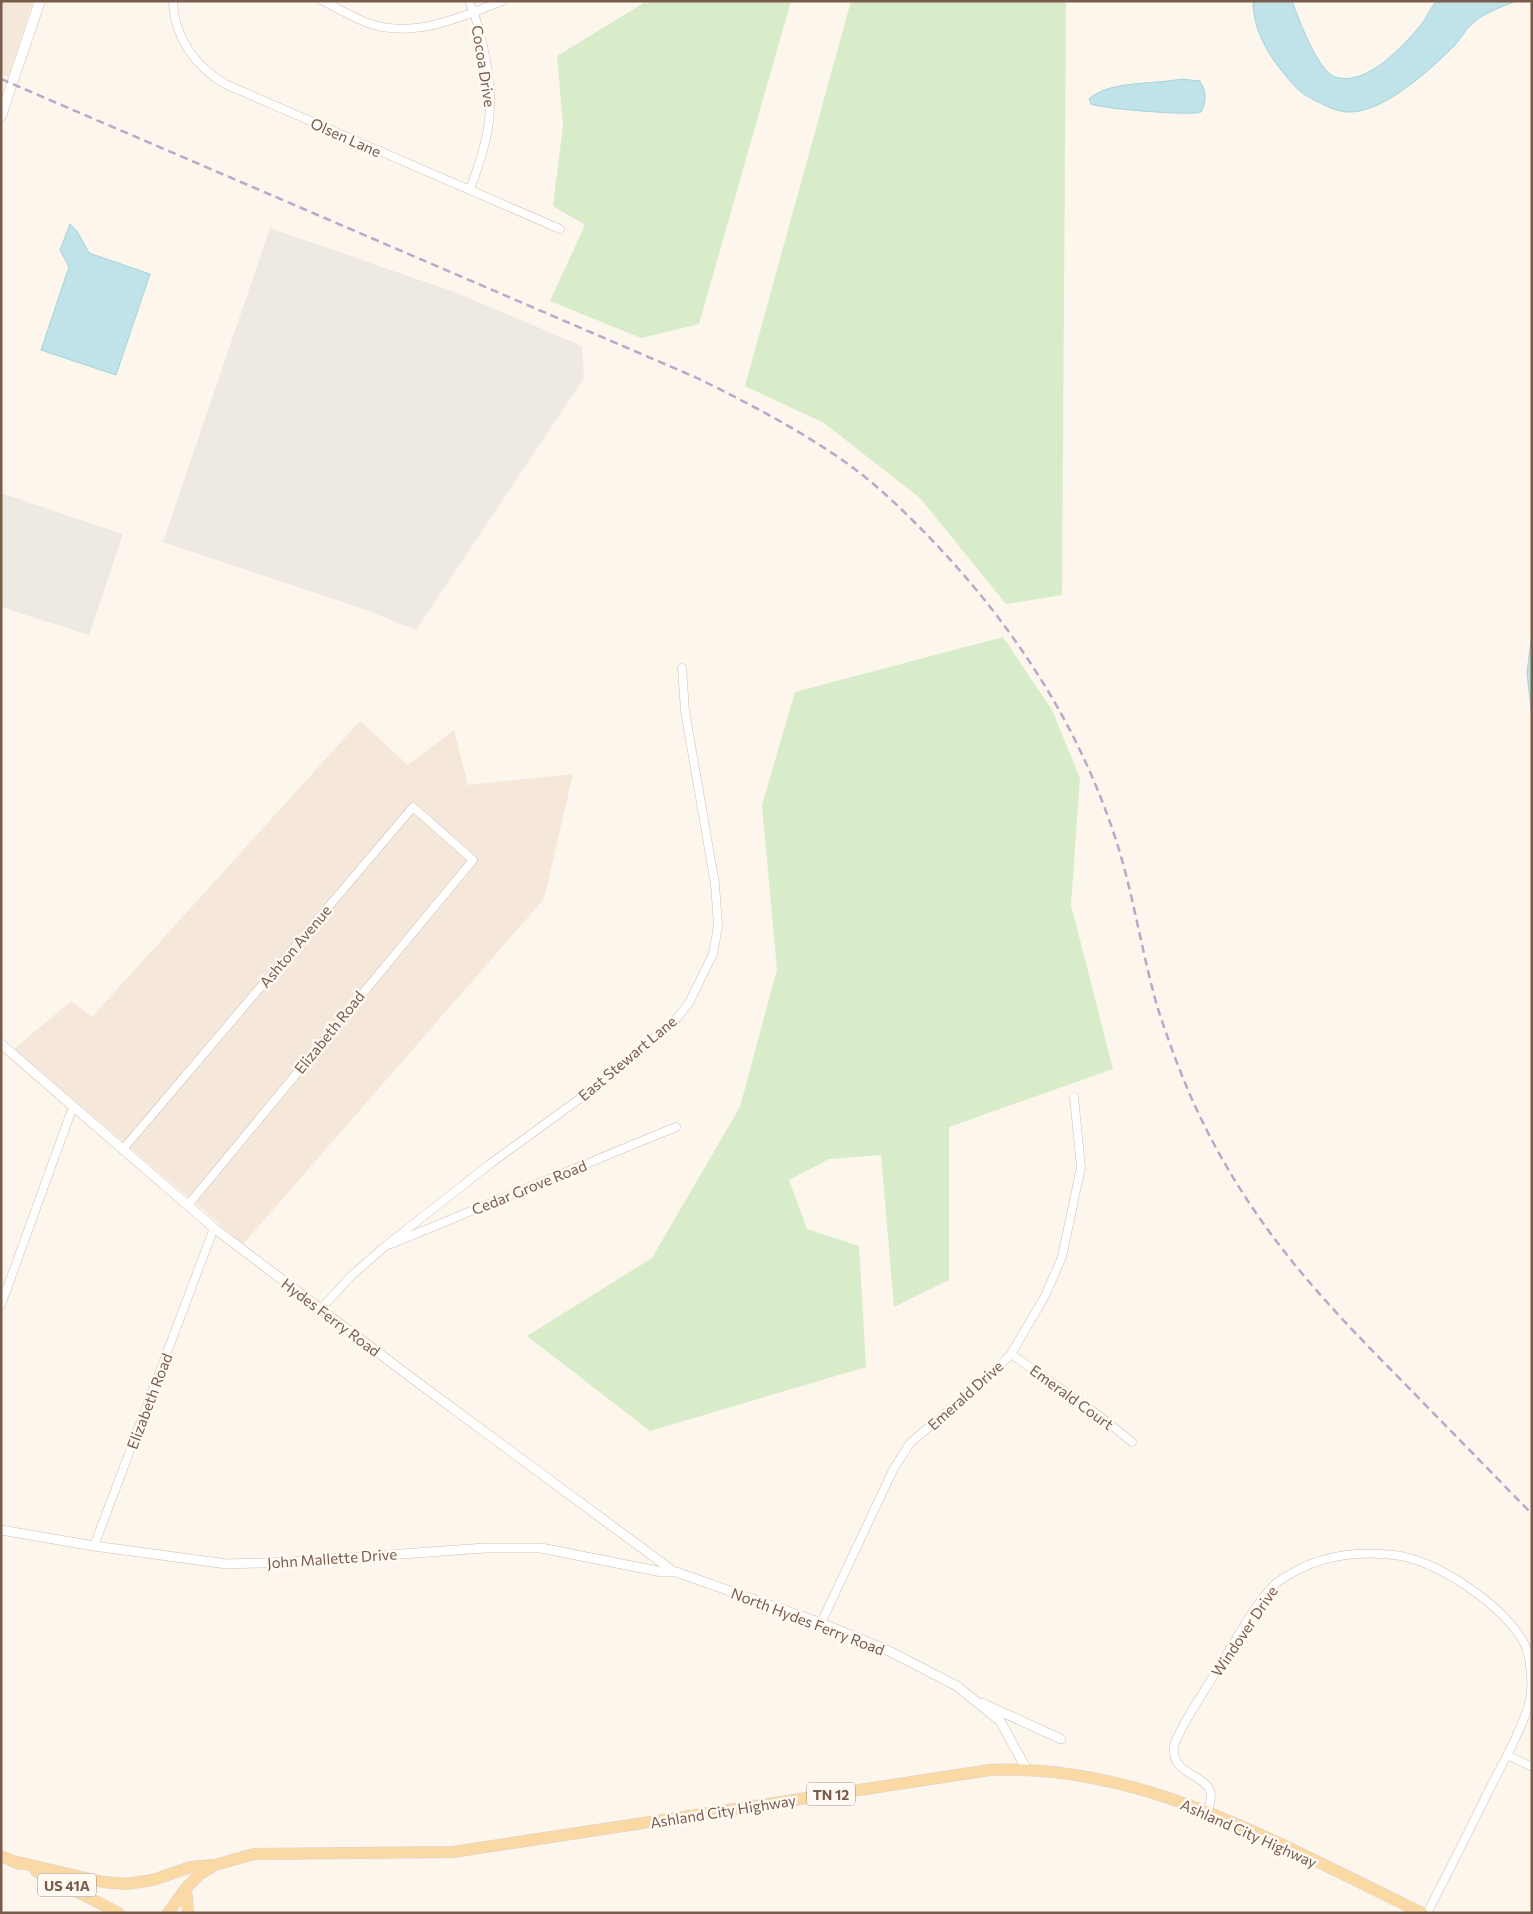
<svg xmlns="http://www.w3.org/2000/svg" width="1533" height="1914" font-family="Commissioner,sans-serif">
  <rect width="100%" height="100%" fill="#fdf6ec"/>
  <g fill="#f5e8da">
    <polygon points="1,1 33,1 8,77 1,74"/>
    <polygon points="360,721 408,765 454,730 468,785 573,774 544,899 243,1244 14,1049 71,1001 92,1017"/>
  </g>
  <g fill="#efe9e4">
    <polygon points="270,228 457,293 582,346 584,378 416,630 358,607 163,542"/>
    <polygon points="1,493 123,534 89,635 1,607"/>
  </g>
  <g fill="#d8ecc9">
    <polygon points="647,1 791,1 699,324 641,338 550,301 585,225 553,206 563,125 557,56"/>
    <polygon points="851,1 1066,1 1062,595 1006,604 920,498 824,423 745,386"/>
    <polygon points="1003,637 1052,710 1080,778 1071,905 1113,1069 949,1127 949,1280 894,1307 881,1155 829,1159 789,1180 807,1229 859,1246 866,1367 650,1431 527,1336 652,1258 740,1107 777,969 762,805 795,692"/>
  </g>
  <g fill="#bfe3e8" stroke="#a5d3da">
    <path d="M1253,1h39c7,18 25,69 43,76 31,10 67,-30 85,-51 7,-8 9,-17 17,-25h79c-14,6 -33,12 -44,23 -7,6 -11,14 -17,21 -24,24 -72,69 -108,67 -11,-1 -19,-5 -29,-10 -10,-5 -19,-10 -27,-20 -20,-23 -38,-49 -38,-81z"/>
    <path d="M1181,79l19,2c6,10 7,20 1,31 -9,4 -98,-3 -110,-8l-2,-5c21,-19 64,-14 92,-20z"/>
    <polygon points="70,224 77,231 89,253 150,274 116,375 41,350 69,267 60,250"/>
    <polygon points="1532,632 1532,717 1527,673"/>
  </g>
  <g fill="none" stroke-linecap="round" stroke-linejoin="round">
    <g stroke="#d1beb0" stroke-width="9">
      <g id="minor">
        <path d="M173,1c1,36 22,65 52,83l335,145"/>
        <path d="M323,1c14,7 28,15 42,21 45,18 95,-4 137,-21"/>
        <path d="M469,1c7,14 10,29 14,45 13,57 8,89 -13,143"/>
        <polyline points="124,1148 413,807 473,860 188,1205"/>
        <polyline points="391,1244 676,1127"/>
        <polyline points="1,1305 71,1112 75,1108"/>
        <polyline points="321,1309 351,1276 383,1248 490,1164 597,1086 673,1023 689,1003 713,954 718,926 715,884 685,711 682,668"/>
        <polyline points="1011,1354 1101,1417 1132,1442"/>
        <polyline points="94,1546 214,1228"/>
        <polyline points="821,1623 893,1470 910,1443 990,1376 1011,1354 1045,1296 1062,1257 1081,1167 1074,1097"/>
        <polyline points="1507,1755 1532,1767"/>
        <path d="M1208,1812c1,-5 3,-12 3,-17 -2,-21 -40,-19 -37,-48 2,-15 37,-66 46,-82 14,-21 40,-71 59,-84 34,-24 74,-31 115,-26 43,5 107,49 129,86 8,14 10,43 7,59 -6,25 -27,63 -39,86 -21,43 -42,85 -64,127"/>
      </g>
    </g>
    <g stroke="#d1beb0" stroke-width="10">
      <g id="tertiary">
        <polyline points="1,1044 214,1228 409,1376 673,1571"/>
        <polyline points="1,1530 94,1546 227,1564 291,1562 485,1548 541,1548 662,1572 676,1572 821,1623 887,1650 957,1686 1000,1721 1026,1768"/>
        <polyline points="982,1703 1061,1739"/>
      </g>
    </g>
    <g stroke="#d6c0b0" stroke-width="11">
      <polyline id="secondary" points="1,116 40,1"/>
    </g>
    <g stroke="#dad1cd" stroke-width="12">
      <g id="primary">
        <polyline points="1,1856 19,1864"/>
        <polyline points="13,1861 103,1882 126,1884 153,1880 191,1867 213,1865"/>
        <polyline points="36,1871 119,1913"/>
        <polyline points="186,1888 188,1913"/>
        <path d="M168,1913l18,-25 13,-13 16,-10 39,-11 199,-2 537,-82c156,-7 296,78 432,143"/>
      </g>
    </g>
    <use href="#minor" stroke="#fff" stroke-width="8"/>
    <use href="#tertiary" stroke="#fff" stroke-width="9"/>
    <use href="#secondary" stroke="#fff" stroke-width="10"/>
    <use href="#primary" stroke="#fbd9a5" stroke-width="11"/>
    <path stroke="#b9a8c9" stroke-width="2.5" stroke-dasharray="8 5" stroke-linecap="butt" d="M1,79l694,298c53,26 105,53 153,87 29,21 56,47 81,73 87,90 155,196 191,316 15,51 23,105 38,156 15,46 33,93 56,135 52,97 114,162 190,239 43,44 85,87 128,131"/>
  </g>
  <g text-anchor="middle" dominant-baseline="central" stroke-width="5" stroke-linejoin="round" paint-order="stroke">
    <g fill="#fffaf3" stroke="#a28b7f" stroke-width="1">
      <rect x="807" y="1782.5" width="48" height="23" rx="4"/>
      <rect x="38" y="1873.5" width="58" height="23" rx="4"/>
    </g>
    <g font-size="14" font-weight="bold" fill="#7a5c4d">
      <text x="831" y="1794">TN 12</text>
      <text x="67" y="1885">US 41A</text>
    </g>
    <g font-size="15" fill="#7a5c4d" stroke="#fffaf3">
      <text transform="translate(484 66) rotate(81)">Cocoa Drive</text>
      <text transform="translate(346 137) rotate(24)">Olsen Lane</text>
      <text transform="translate(295 946) rotate(-50)">Ashton Avenue</text>
      <text transform="translate(329 1032) rotate(-51)">Elizabeth Road</text>
      <text transform="translate(627 1058) rotate(-40)">East Stewart Lane</text>
      <text transform="translate(529 1187) rotate(-22)">Cedar Grove Road</text>
      <text transform="translate(331 1317) rotate(37)">Hydes Ferry Road</text>
      <text transform="translate(965 1395) rotate(-42)">Emerald Drive</text>
      <text transform="translate(1072 1397) rotate(36)">Emerald Court</text>
      <text transform="translate(149 1401) rotate(-69)">Elizabeth Road</text>
      <text transform="translate(332 1558) rotate(-4)">John Mallette Drive</text>
      <text transform="translate(808 1621) rotate(21)">North Hydes Ferry Road</text>
      <text transform="translate(1244 1631) rotate(-56)">Windover Drive</text>
      <text transform="translate(723 1811) rotate(-9)">Ashland City Highway</text>
      <text transform="translate(1249 1833) rotate(24)">Ashland City Highway</text>
    </g>
  </g>
  <rect width="1533" height="1914" fill="none" stroke="#7a5c4d" stroke-width="5"/>
</svg>
